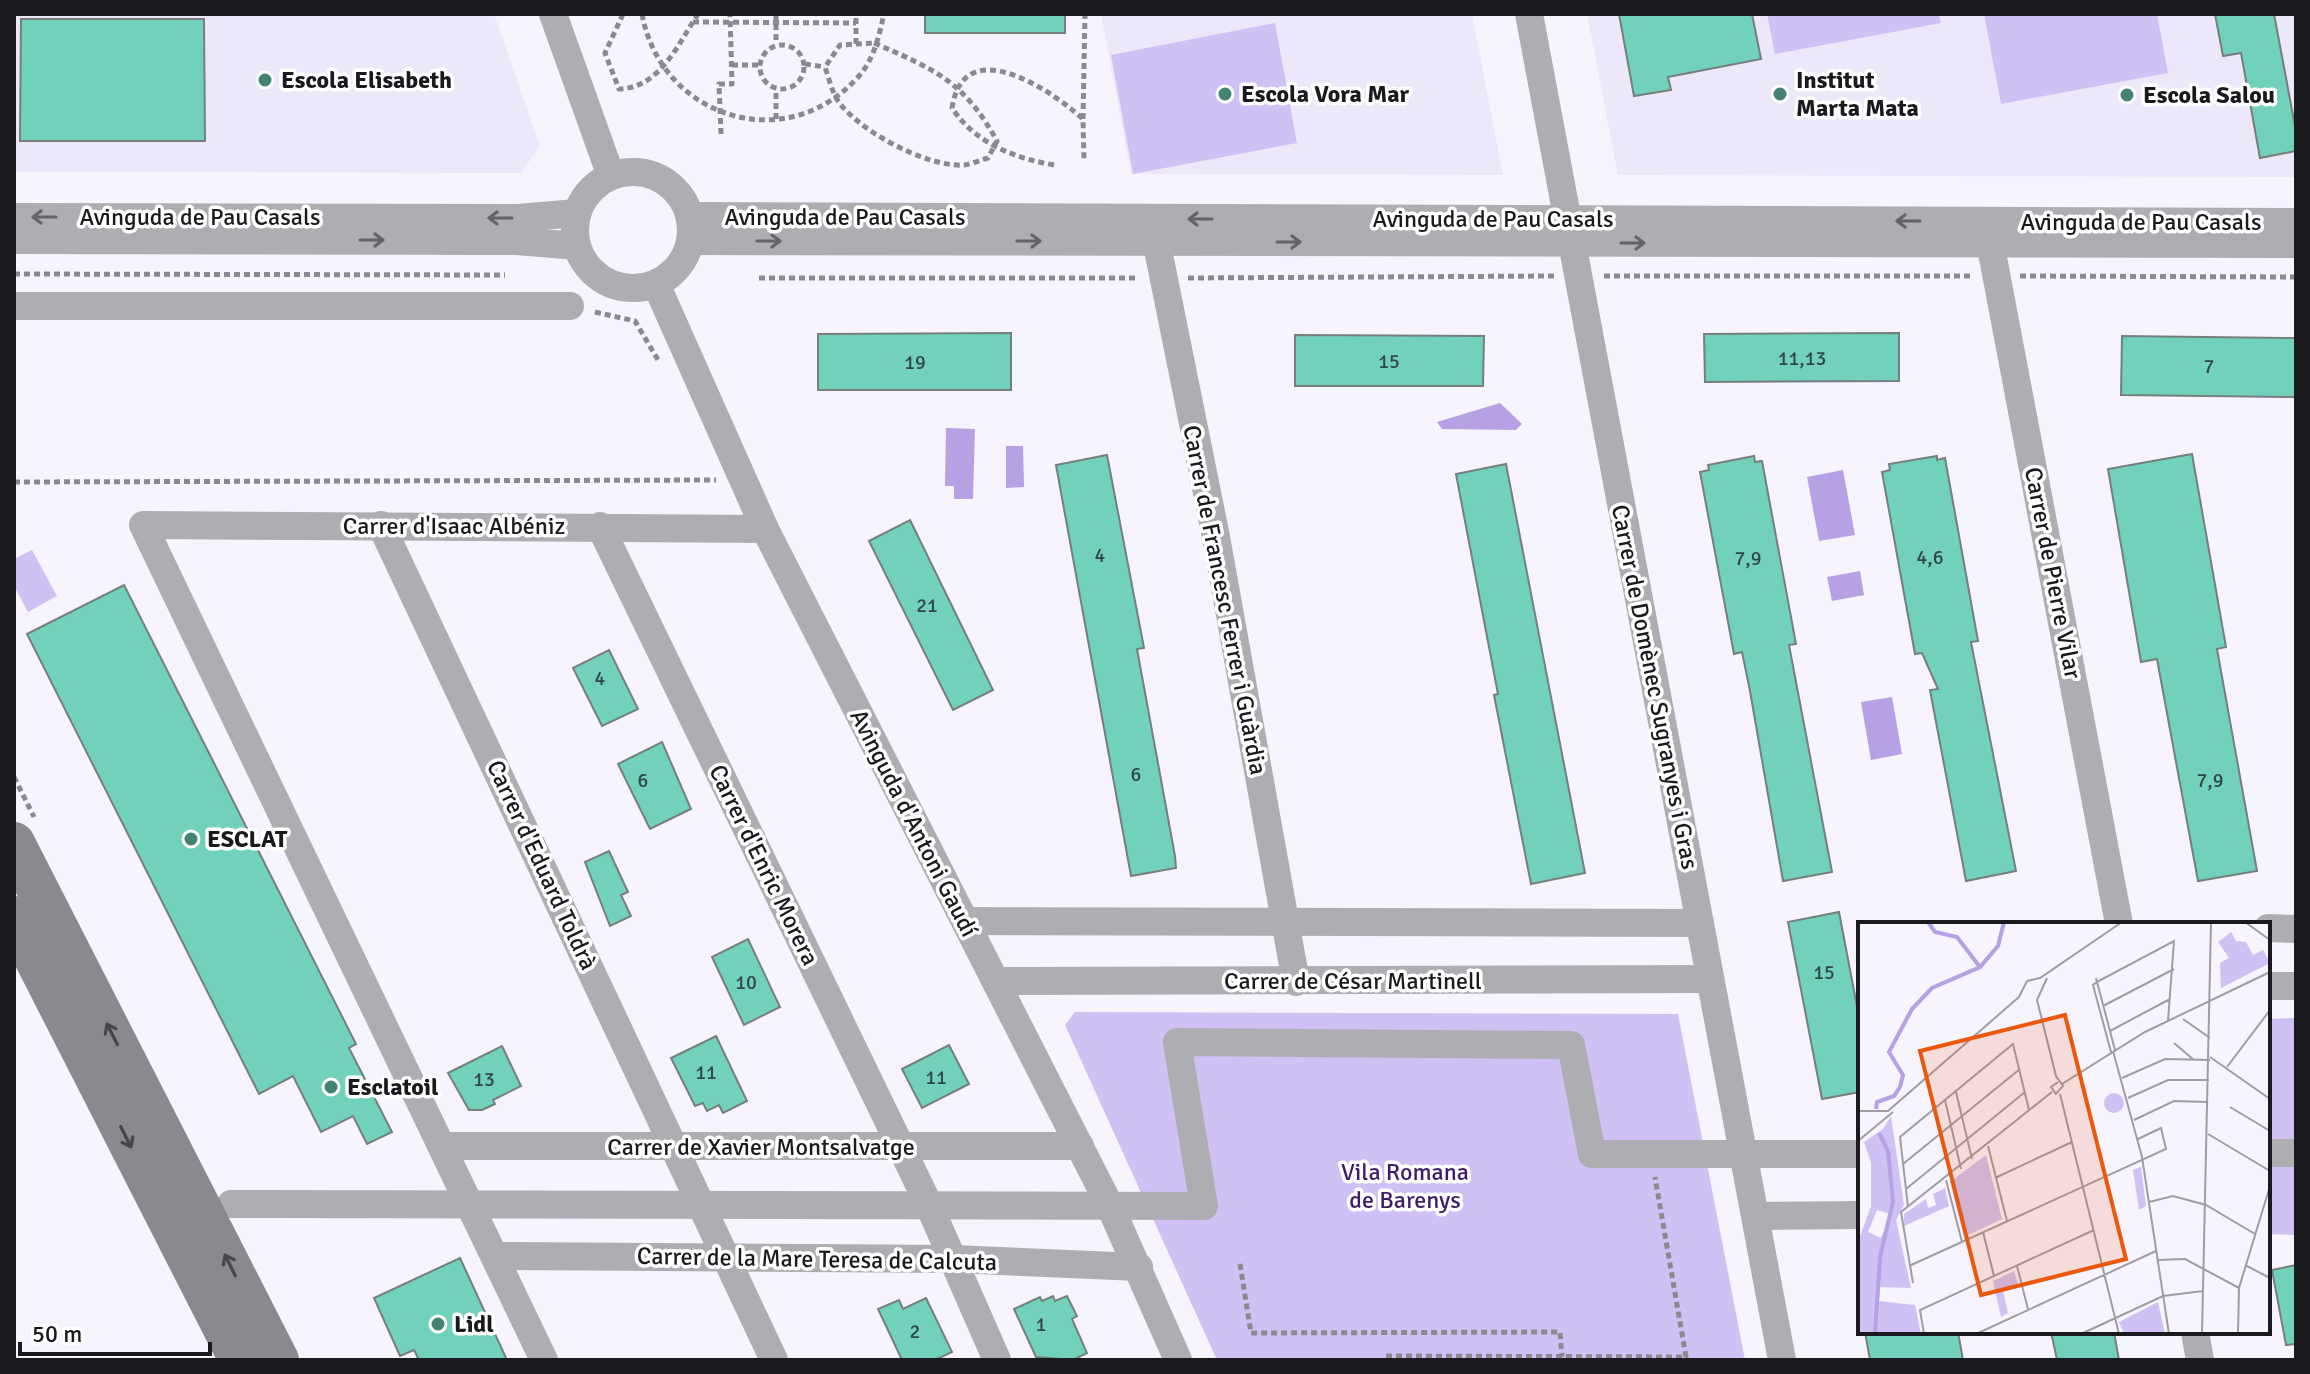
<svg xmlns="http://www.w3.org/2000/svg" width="2310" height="1374" font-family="Signika,sans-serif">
  <rect width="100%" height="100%" fill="#f7f4fe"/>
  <g fill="#ece8f9">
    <polygon points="14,14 494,14 540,146 521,173 14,172"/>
    <polygon points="1101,14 1472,14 1503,175 1131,174"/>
    <polygon points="1587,14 2296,14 2296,177 1618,175"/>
  </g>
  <g fill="#cfc1f3">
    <polygon points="1767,14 1939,14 1941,23 1775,54"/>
    <polygon points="1984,14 2157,14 2168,73 2001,104"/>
    <polygon points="1275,23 1297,143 1133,174 1111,55"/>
    <polygon points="32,550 57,596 28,612 14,586 14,559"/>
    <polygon points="1075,1012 1678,1014 1745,1360 1217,1360 1065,1025"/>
    <polygon points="2294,1018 2296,1235 2268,1234 2268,1019"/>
  </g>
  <g fill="#b5a1e4">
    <polygon points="1500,403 1522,424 1516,430 1442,429 1437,422"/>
    <polygon points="946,428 975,429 973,499 954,499 954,486 945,486"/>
    <polygon points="1006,446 1023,446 1024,487 1006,488"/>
    <polygon points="1843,470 1855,535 1819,541 1807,477"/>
    <polygon points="1860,571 1864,595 1832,601 1827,577"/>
    <polygon points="1892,697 1902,754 1871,760 1861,702"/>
  </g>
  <g fill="#71d1ba" stroke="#757f7c" stroke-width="2">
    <rect x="925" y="14" width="140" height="19"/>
    <polygon points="1619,14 1752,14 1761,59 1668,77 1671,90 1634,96"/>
    <polygon points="2215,14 2274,14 2296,131 2296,151 2260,158 2241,53 2223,56"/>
    <polygon points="21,19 204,19 205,141 20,141"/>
    <polygon points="1011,333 1011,390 818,390 818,334"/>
    <polygon points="1899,333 1899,381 1705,382 1704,334"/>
    <polygon points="1295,335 1484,336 1483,386 1295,386"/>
    <polygon points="2122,336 2296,338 2296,397 2121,395"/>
    <polygon points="2192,454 2226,647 2217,649 2257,871 2198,881 2157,659 2141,662 2108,469"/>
    <polygon points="1107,455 1144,648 1137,649 1175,856 1176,868 1131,876 1056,465"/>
    <polygon points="1754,456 1755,462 1762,461 1796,644 1789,645 1832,872 1783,881 1750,691 1742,652 1734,654 1700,472 1709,470 1708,465"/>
    <polygon points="1937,456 1937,460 1945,458 1978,641 1971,642 2016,871 1966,881 1930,690 1938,689 1922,653 1915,654 1882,472 1890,470 1889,464"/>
    <polygon points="1506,464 1585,873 1531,884 1494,695 1498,694 1456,474"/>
    <polygon points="910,520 993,690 953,710 869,541"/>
    <polygon points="124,585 356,1044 349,1048 392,1132 367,1144 353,1116 321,1132 293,1076 259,1094 27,634"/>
    <polygon points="609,650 638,709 602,726 573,668"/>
    <polygon points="662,742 691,809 650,829 618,764"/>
    <polygon points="609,851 628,892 621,895 631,916 610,926 585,862"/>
    <polygon points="1839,912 1860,1022 1860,1092 1822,1099 1788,922"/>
    <polygon points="748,939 780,1007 744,1025 712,957"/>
    <polygon points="716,1036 747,1101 723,1113 719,1105 707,1111 703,1103 695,1106 671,1058"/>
    <polygon points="949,1045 969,1084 922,1108 902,1069"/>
    <polygon points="502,1046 521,1086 493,1100 495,1104 482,1110 469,1110 448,1073"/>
    <polygon points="460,1258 507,1360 419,1360 414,1350 400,1356 374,1298"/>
    <polygon points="2296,1265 2296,1344 2286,1345 2272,1270"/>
    <polygon points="1053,1296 1055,1301 1067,1296 1077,1316 1072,1319 1087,1353 1073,1360 1036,1357 1014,1309 1040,1297 1042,1301"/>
    <polygon points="926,1298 952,1352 935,1360 902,1360 878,1309 899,1300 903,1309"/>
    <polygon points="1865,1332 1958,1332 1963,1360 1870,1360"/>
    <polygon points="2051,1332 2114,1332 2119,1360 2057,1360"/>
  </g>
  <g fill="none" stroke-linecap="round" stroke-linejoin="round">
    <g stroke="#8b8990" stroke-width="5" stroke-dasharray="6 4" stroke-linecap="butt">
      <path d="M623,14l-18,39 14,36c41,-1 59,-45 79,-75"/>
      <path d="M642,14c19,104 145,144 217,62 15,-17 20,-40 25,-62"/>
      <polyline points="776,14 776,44"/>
      <polyline points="693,22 856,23"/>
      <path d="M874,43c60,26 90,38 123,98l-9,17c-8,2 -16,6 -24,7 -37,3 -112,-37 -129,-69 -4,-9 -7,-20 -10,-29l15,-22z"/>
      <polyline points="856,44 856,14"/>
      <circle cx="782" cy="67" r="22"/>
      <polyline points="805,64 825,67"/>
      <polyline points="732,65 759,65"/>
      <polyline points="776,119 776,90"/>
      <polyline points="1083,119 1085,14"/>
      <polyline points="721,134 719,84 732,84 730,14"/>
      <path d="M1054,165c-40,-7 -79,-22 -102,-57 12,-77 99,-18 131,11l1,42"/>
      <polyline points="14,274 505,275"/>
      <polyline points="1604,276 1974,276"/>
      <polyline points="2020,276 2296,277"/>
      <polyline points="759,278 1138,278"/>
      <polyline points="1188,278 1554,276"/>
      <polyline points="595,312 635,321 658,360"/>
      <polyline points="14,482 716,480"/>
      <polyline points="14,777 34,817"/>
      <polyline points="1240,1264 1251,1333 1560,1332 1562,1357"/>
      <polyline points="1386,1356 1686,1357 1655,1177"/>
    </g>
    <g stroke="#aeadb1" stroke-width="28">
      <polyline points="553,14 611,176"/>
      <polyline points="1529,14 1782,1360"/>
      <circle cx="633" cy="230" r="58"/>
      <polyline points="690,216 2296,222"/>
      <polyline points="14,217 518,218 577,213"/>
      <polyline points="1153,225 1216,537 1296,982"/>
      <polyline points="1987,226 2119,924"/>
      <polyline points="14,240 517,241 577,246"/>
      <polyline points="691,241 2296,244"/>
      <polyline points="656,284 765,529 1110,1206 1178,1360"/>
      <polyline points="14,306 570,306"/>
      <polyline points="381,525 774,1360"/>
      <polyline points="600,526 928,1203 997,1360"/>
      <polyline points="965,921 1700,923"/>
      <polyline points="2268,928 2296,929"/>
      <polyline points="996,981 1710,979"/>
      <polyline points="2268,986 2296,986"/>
      <polyline points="442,1146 1080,1146"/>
      <polyline points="2268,1153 2296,1153"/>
      <polyline points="231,1204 1204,1206 1177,1042 1571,1045 1592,1154 1860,1154"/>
      <polyline points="1757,1216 1860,1215"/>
      <polyline points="495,1256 953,1259 1139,1267"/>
      <polyline points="2195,1332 2200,1360"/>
      <polyline points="544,1360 143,525 765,529"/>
    </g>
    <g stroke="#8b898f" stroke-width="42">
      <polyline points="14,843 278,1360"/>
      <polyline points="14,917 240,1360"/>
    </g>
  </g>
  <defs><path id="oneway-shaft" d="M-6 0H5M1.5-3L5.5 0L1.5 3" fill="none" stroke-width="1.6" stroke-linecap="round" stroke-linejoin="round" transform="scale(2)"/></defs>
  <g stroke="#646367">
    <use href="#oneway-shaft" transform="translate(44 217) rotate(-180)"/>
    <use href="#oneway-shaft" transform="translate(500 218) rotate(-180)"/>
    <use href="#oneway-shaft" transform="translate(1200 219) rotate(180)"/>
    <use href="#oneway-shaft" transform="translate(1908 221) rotate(-180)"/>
    <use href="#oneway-shaft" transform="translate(372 240)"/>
    <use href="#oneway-shaft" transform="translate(769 241)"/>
    <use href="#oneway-shaft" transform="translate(1029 241)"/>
    <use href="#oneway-shaft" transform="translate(1289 242)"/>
    <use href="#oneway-shaft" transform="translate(1633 243)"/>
  </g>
  <g stroke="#47464b">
    <use href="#oneway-shaft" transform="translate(112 1034) rotate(-117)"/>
    <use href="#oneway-shaft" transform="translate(126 1137) rotate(63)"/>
    <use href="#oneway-shaft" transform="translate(230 1265) rotate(-116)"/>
  </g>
  <g fill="#428374" stroke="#fff" stroke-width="3">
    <circle cx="265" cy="80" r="8"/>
    <circle cx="1225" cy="94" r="8"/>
    <circle cx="1780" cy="94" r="8"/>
    <circle cx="2127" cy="95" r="8"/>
    <circle cx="191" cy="839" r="8"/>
    <circle cx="331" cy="1087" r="8"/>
    <circle cx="438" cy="1324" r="8"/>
  </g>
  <g text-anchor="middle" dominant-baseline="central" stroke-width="7" stroke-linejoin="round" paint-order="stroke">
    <g font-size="20" fill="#304744">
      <text x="1802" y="358">11,13</text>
      <text x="1389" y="361">15</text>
      <text x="915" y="362">19</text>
      <text x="2209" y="366">7</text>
      <text x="1100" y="555">4</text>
      <text x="1930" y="557">4,6</text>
      <text x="1748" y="558">7,9</text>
      <text x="927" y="605">21</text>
      <text x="600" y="678">4</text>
      <text x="1136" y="774">6</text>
      <text x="643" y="780">6</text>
      <text x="2210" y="780">7,9</text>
      <text x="1824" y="972">15</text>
      <text x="746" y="982">10</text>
      <text x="706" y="1072">11</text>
      <text x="936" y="1077">11</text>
      <text x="484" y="1079">13</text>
      <text x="1041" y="1324">1</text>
      <text x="915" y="1331">2</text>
    </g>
    <g font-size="24" font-weight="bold" fill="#1a191d" stroke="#fff" text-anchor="start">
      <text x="281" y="80">Escola Elisabeth</text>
      <text x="1796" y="80">Institut<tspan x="1796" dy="28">Marta Mata</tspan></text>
      <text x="1241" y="94">Escola Vora Mar</text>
      <text x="2143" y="95">Escola Salou</text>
      <text x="207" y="839">ESCLAT</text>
      <text x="347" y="1087">Esclatoil</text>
      <text x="454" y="1324">Lidl</text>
    </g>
    <g font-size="24" fill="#1a191d" stroke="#fff">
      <text x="200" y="217">Avinguda de Pau Casals</text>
      <text x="845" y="217">Avinguda de Pau Casals</text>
      <text x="1493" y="219">Avinguda de Pau Casals</text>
      <text x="2141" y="222">Avinguda de Pau Casals</text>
      <text x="454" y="526">Carrer d'Isaac Albéniz</text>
      <text transform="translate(2053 573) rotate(79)">Carrer de Pierre Vilar</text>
      <text transform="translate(1225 600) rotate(79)">Carrer de Francesc Ferrer i Guàrdia</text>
      <text transform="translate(1655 687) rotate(79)">Carrer de Domènec Sugranyes i Gras</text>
      <text transform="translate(914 823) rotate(63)">Avinguda d'Antoni Gaudí</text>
      <text transform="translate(542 865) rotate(65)">Carrer d'Eduard Toldrà</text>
      <text transform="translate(764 865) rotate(64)">Carrer d'Enric Morera</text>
      <text x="1353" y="981">Carrer de César Martinell</text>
      <text x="761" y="1147">Carrer de Xavier Montsalvatge</text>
      <text transform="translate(817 1259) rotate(1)">Carrer de la Mare Teresa de Calcuta</text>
    </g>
    <g font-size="24" fill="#3c1c6a" stroke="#fff">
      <text x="1405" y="1172">Vila Romana<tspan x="1405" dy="28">de Barenys</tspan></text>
    </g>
  </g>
  <g transform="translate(1858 922)">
    <rect width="412" height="412" fill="#f7f4fe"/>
    <path d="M373,10l5,9 10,1 7,13 10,-5 7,13 -49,25 -1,-25 9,-5 -11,-16zM246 181a10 10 0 1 1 20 0a10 10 0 1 1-20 0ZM33,194l13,89 -8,15 15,68 -31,-1 -1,14 36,4 6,29h-63v-92l13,-36v-43l-7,-21 19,-13zM19,288l13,4 -9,24 -13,-6zM128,233l16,64 -38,18 -14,-55zM283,245l5,39 -7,4 -6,-40zM87,266l4,18 -45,20v-12l22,-15 2,9 8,-3 -3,-11zM156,349l4,13 -15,7 5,22 -7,4 -8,-36zM300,380l7,32h-41l-5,-12z" fill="#cfc1f3" fill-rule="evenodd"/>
    <path fill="none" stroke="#b5a1e4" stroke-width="4" d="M70,0l7,10 22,5 23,30M18,187l1,-7 17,-6 6,-9 3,-12 -14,-23 23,-43 20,-21 48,-21 18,-21 6,-24M17,412l5,-77 13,-55 -5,-51 -9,-18"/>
    <path fill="none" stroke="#9f9ca4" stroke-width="2" d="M387,0l25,18M189,56l-10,22 19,76 7,10 -7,8 -5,-7 7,-5M238,56l1,4 77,-41 -6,80M245,84l71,-37M325,97l27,19M252,109l60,-32M316,121l20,17M255,129l29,106 27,177M253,130l-18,-67 4,-3 18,68M352,135l60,42M369,145l43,-57M264,156l43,-19 45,1M204,162l83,-52 125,-60M98,170l16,67M202,172l59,240M270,176l40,-18h41M87,178l16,69M372,185l40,24M0,189h30l131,-114 8,-16 13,-3 82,-56M276,198l40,-19 34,1M350,212l62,37M0,219l35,-29M130,224l19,75M45,242l117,-95M137,256l77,-36M88,258l16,62M48,267l119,-97M291,280l24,-6 33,9 49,29M50,285l-8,-70 113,-93 16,66M125,310l11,44M300,338l27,-1 54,29M387,343l25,13M51,344l257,-117 -5,-21 -23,11M159,344l11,43M55,361l-12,-71 151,-120M66,412l-4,-24 174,-80M118,412l180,-83M223,412l82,-38 40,-5M344,412l9,-412M380,412l1,-46 31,-102"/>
    <path fill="#e8590c" fill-opacity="0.15" stroke="#e8590c" stroke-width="4" d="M207,93l61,244 -145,36 -61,-244z"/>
    <rect width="412" height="412" fill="none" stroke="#1a191d" stroke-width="4"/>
  </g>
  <rect width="2310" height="1374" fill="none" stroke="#1a191d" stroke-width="32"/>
  <path d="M20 1342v12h190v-12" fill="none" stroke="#1a191d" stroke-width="4"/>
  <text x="32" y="1342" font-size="24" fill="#1a191d" stroke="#ffffff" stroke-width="6" paint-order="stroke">50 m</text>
</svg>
